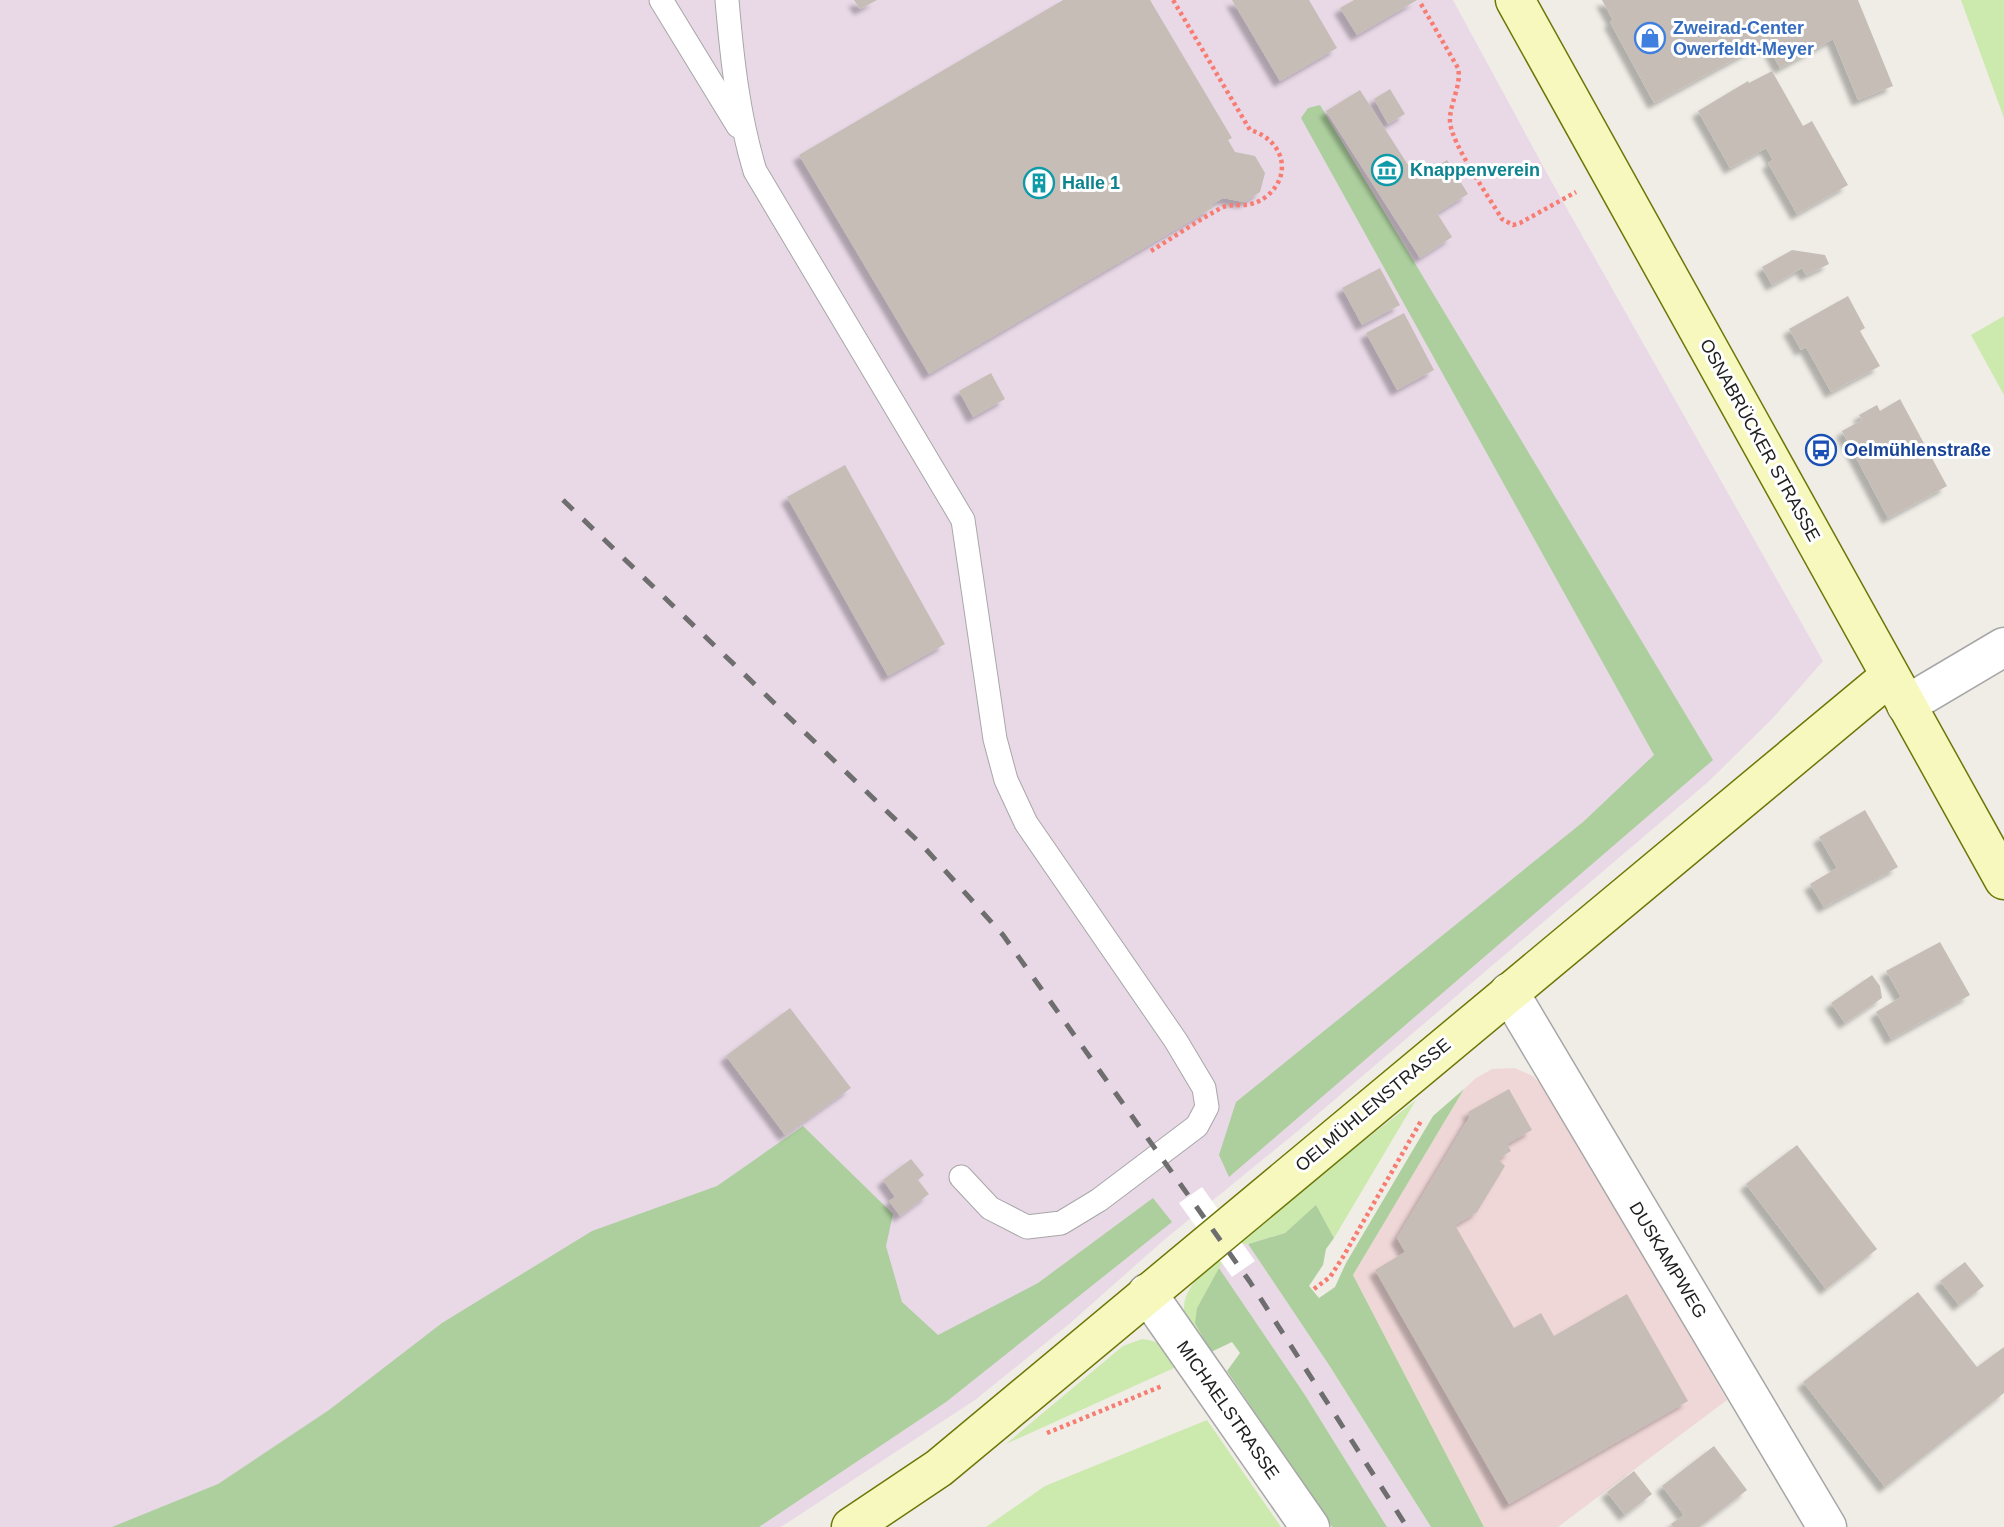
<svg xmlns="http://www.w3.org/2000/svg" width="2004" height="1527" font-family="Arial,sans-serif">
  <defs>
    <filter id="shadow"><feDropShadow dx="-6" dy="6" stdDeviation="2" flood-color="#0004"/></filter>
  </defs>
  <rect width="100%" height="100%" fill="#f0ede7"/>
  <polygon fill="#f0d7d7" points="1515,1068 1533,1076 1548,1092 1727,1400 1558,1527 1484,1527 1353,1275 1464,1089 1476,1078 1492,1069"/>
  <g fill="#e9d9e7">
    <polygon points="0,0 1453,0 1549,177 1823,661 1773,718 1708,782 1299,1130 1164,1240 1068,1325 975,1400 781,1527 0,1527"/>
    <polygon points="1248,1244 1329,1365 1431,1527 1387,1527 1305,1395 1219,1268 1222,1263 1243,1245"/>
  </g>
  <g fill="#cce9ae">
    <polygon points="1961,0 2004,0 2004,118"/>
    <polygon points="2004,316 2004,395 1971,335"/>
    <polygon points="1416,1100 1334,1238 1316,1206 1285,1233 1243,1245 1239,1239"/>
    <path d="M1218,1258l4,5 -25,45 14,44c-7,-9 -20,-19 -24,-30 -12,-27 14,-48 31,-64z"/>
    <path d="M1142,1339c19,2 30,11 43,24l-179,81 117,-98z"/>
    <polygon points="1207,1420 1281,1527 986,1527 1045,1486"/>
  </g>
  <g fill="#accf9d">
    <polygon points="1320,105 1713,760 1229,1177 1219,1155 1236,1102 1583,822 1654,755 1301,118 1308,108"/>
    <polygon points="1464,1089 1353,1275 1484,1527 1431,1527 1329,1365 1248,1244 1285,1233 1316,1205 1334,1238 1326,1249 1323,1265 1309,1286 1319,1298 1335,1287 1346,1263 1433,1116"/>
    <polygon points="803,1126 893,1214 886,1246 902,1302 938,1335 1038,1283 1153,1198 1172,1222 946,1402 759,1527 112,1527 218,1484 329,1410 442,1323 592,1231 717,1186"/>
    <polygon points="1219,1268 1305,1395 1387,1527 1332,1527 1227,1371 1240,1353 1232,1342 1211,1352 1195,1323 1197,1308"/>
  </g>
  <polygon fill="#fff" points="1202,1187 1255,1261 1232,1277 1179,1203"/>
  <g fill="#c5bdb6" filter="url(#shadow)">
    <polygon points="854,0 877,0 860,9"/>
    <polygon points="1063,0 1150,0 1232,138 1228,140 1235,152 1255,156 1265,173 1260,192 1244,202 1223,198 1211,205 1212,208 929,374 799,155"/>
    <polygon points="1232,0 1309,0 1337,48 1280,81"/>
    <polygon points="1354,0 1417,0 1357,35 1340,8"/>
    <polygon points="1602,0 1858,0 1893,86 1858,100 1833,39 1780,68 1766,42 1654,103 1610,22 1613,20"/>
    <polygon points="1772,71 1803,126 1812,121 1848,185 1797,214 1768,163 1773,160 1766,148 1730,168 1698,111 1748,81 1749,83"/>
    <polygon points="1390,89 1405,114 1388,124 1374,99"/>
    <polygon points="1360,90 1417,179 1447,160 1468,194 1437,213 1452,237 1420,258 1326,111"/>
    <polygon points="1792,250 1825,255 1829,264 1806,275 1802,268 1772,285 1762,267"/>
    <polygon points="1380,268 1400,305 1362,325 1342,288"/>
    <polygon points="1848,296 1865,328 1860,331 1880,366 1831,392 1806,347 1801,350 1789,329"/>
    <polygon points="1404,313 1434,370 1397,390 1366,333"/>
    <polygon points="991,373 1005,399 973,417 959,391"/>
    <polygon points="1900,399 1947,486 1888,518 1842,431 1862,420 1859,415 1877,405 1880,411"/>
    <polygon points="845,465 945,644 888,676 787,497"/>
    <polygon points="1865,810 1898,867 1824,907 1810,884 1837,868 1819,837"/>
    <polygon points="1940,942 1970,995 1891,1039 1876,1012 1901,997 1886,971"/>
    <polygon points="1872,975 1880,986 1882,998 1845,1023 1831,1003"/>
    <polygon points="790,1008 851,1088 785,1135 726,1056"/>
    <polygon points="1509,1089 1532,1130 1507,1144 1511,1151 1498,1159 1505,1166 1477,1212 1455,1225 1514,1328 1541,1313 1554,1336 1627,1294 1688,1401 1509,1504 1375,1270 1405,1252 1397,1238 1470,1116 1468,1112"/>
    <polygon points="1797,1145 1877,1249 1826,1289 1746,1184"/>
    <polygon points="911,1159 924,1175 918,1180 929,1194 900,1216 889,1201 895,1197 883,1180"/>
    <polygon points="1965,1262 1984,1286 1959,1305 1940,1281"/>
    <polygon points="1918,1292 1977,1367 2004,1347 2004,1393 1885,1487 1803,1382"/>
    <polygon points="1714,1446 1747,1490 1699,1527 1673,1527 1671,1524 1684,1515 1662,1486"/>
    <polygon points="1634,1471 1652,1494 1625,1515 1607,1492"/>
  </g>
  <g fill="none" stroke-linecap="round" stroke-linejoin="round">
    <g stroke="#a7a7a7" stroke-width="25">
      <g id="lane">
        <polyline points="661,0 738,126"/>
        <path d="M727,0c5,58 11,115 28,171l208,349 32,219 11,41 20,43 150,218 28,47 3,19 -10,19 -98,74 -38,23 -34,4 -37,-19 -29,-31"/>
      </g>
    </g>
    <g stroke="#a7a7a7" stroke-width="41">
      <g id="street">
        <polyline points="1906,705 2004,647"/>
        <polyline points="1509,992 1827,1527"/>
        <polyline points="1147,1293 1310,1527"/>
      </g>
    </g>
    <g stroke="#6d7707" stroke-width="41">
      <g id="secondary">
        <polyline points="1515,0 2004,880"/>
        <polyline points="851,1527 939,1468 1890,676"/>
      </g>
    </g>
    <g stroke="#f77c71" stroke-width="4.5" stroke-dasharray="3.5 3.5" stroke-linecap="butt">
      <path d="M1421,4l37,64c4,18 -9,36 -8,54 2,23 39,75 52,97l11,6 7,-2 56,-31"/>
      <path d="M1151,251c23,-14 46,-30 70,-43 14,-7 27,3 46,-12 27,-23 15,-57 -17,-66l-77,-130"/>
      <polyline points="1314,1289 1330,1277 1343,1257 1421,1121"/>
      <polyline points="1047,1433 1162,1386"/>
    </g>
    <use href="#lane" stroke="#fff" stroke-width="23"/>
    <use href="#street" stroke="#fff" stroke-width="38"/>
    <use href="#secondary" stroke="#f7f8bd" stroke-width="38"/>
    <polyline stroke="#6e6e6e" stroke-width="5" stroke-dasharray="14 14" stroke-linecap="butt" points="563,500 923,846 1003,935 1250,1282 1407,1527"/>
  </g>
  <defs>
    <g id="shop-ring" transform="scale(1.575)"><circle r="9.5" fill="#fff" stroke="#3f7fe0" stroke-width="1.5"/><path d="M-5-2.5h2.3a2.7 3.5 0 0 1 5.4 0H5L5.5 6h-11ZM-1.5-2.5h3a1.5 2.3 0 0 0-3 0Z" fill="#3f7fe0"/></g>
    <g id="museum-ring" transform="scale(1.575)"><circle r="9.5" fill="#fff" stroke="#0f9aa8" stroke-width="1.5"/><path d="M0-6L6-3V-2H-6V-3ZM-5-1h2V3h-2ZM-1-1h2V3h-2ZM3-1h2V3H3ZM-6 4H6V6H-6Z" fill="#0f9aa8"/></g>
    <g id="building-ring" transform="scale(1.575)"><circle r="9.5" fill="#fff" stroke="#0f9aa8" stroke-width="1.5"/><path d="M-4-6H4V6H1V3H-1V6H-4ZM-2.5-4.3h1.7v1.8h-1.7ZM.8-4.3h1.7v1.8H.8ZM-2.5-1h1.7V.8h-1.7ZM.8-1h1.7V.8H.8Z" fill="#0f9aa8"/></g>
    <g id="bus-ring" transform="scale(1.575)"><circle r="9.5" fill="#fff" stroke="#1a4fb4" stroke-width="1.5"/><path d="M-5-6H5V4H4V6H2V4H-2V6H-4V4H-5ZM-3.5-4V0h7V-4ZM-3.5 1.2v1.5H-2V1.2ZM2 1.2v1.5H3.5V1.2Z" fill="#1a4fb4"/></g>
  </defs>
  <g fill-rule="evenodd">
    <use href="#shop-ring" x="1650" y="38"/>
    <use href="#museum-ring" x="1387" y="170"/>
    <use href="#building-ring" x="1039" y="183"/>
    <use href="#bus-ring" x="1821" y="450"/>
  </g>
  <g text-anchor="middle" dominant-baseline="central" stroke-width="6" stroke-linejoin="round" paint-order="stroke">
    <g font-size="18" font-weight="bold" fill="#366cbe" stroke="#fff" text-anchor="start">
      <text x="1673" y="28">Zweirad-Center<tspan x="1673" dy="21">Owerfeldt-Meyer</tspan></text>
    </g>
    <g font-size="18" font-weight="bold" fill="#0d838f" stroke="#fff" text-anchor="start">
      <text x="1410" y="170">Knappenverein</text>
      <text x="1062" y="183">Halle 1</text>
    </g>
    <g font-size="18" fill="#202020" stroke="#fff">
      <text transform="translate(1760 440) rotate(61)">OSNABRÜCKER STRASSE</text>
      <text transform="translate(1373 1105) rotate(-40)">OELMÜHLENSTRASSE</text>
      <text transform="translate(1668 1260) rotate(59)">DUSKAMPWEG</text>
      <text transform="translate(1228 1410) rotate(55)">MICHAELSTRASSE</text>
    </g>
    <g font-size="18" font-weight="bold" fill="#164399" stroke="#fff" text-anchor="start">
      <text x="1844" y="450">Oelmühlenstraße</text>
    </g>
  </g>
</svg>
